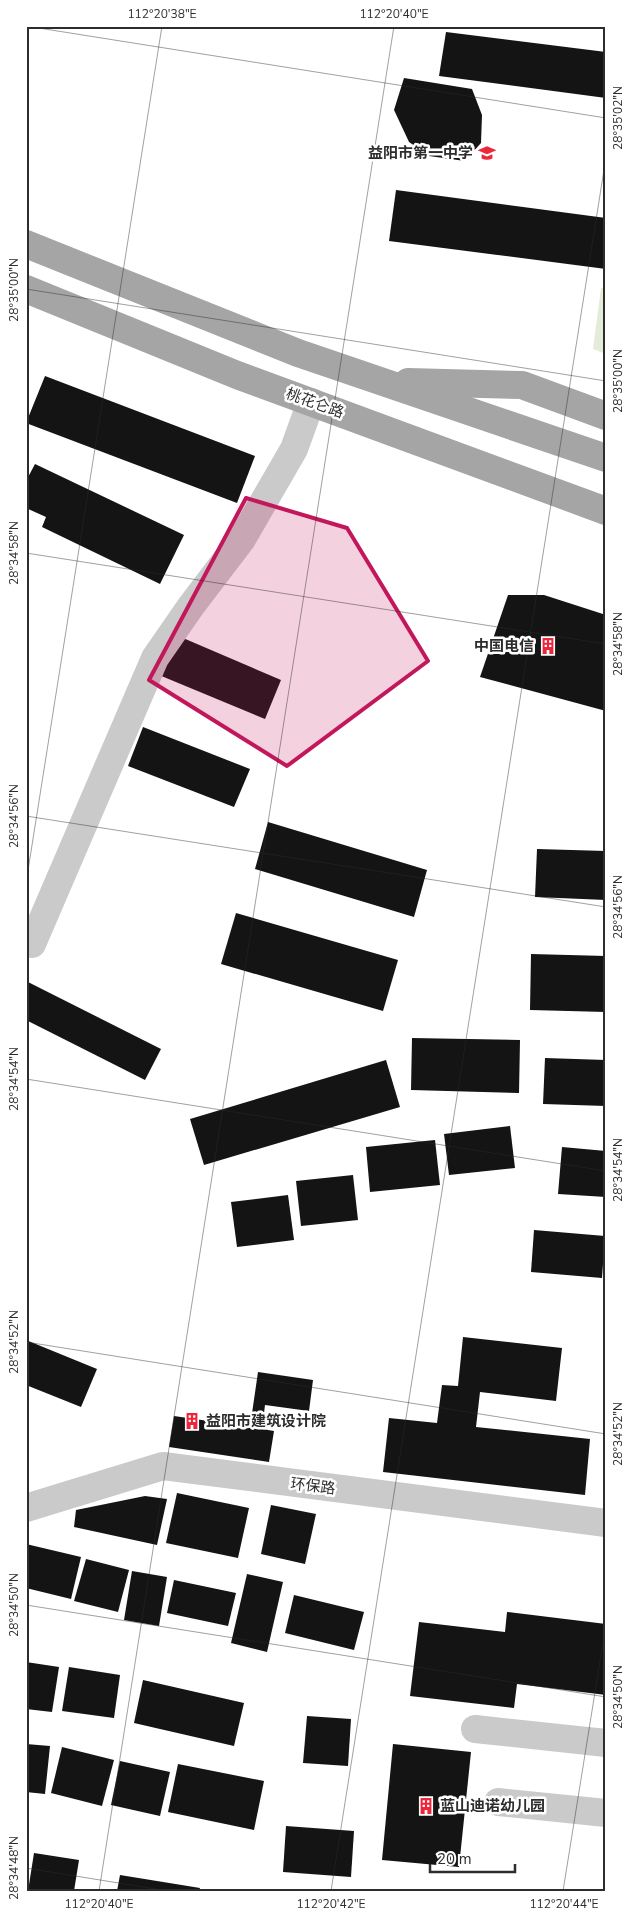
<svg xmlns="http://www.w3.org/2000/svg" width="632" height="1917" font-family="'Nunito Sans','Noto Sans SC',sans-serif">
  <rect width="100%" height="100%" fill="#fff"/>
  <polygon fill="#e4ebd9" points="601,288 606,289 606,354 593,349"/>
  <g fill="#141414">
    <polygon points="446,32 606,52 606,98 439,76"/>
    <polygon points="404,78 472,89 482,115 481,143 465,161 429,156 409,142 394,110"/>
    <polygon points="396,190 606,218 606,269 389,241"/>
    <polygon points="45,376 255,456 237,503 26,423"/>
    <polygon points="35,464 184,535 160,584 42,527 46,517 26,508 26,481"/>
    <polygon points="508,595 544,595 606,615 606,711 480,677"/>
    <polygon points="176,635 281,680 265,719 159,675"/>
    <polygon points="143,727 250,769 234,807 128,766"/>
    <polygon points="268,822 427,870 414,917 255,869"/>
    <polygon points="537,849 606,851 606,900 535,897"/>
    <polygon points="236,913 398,960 383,1011 221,964"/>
    <polygon points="531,954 606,956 606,1012 530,1010"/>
    <polygon points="26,981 161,1049 145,1080 26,1020"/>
    <polygon points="412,1038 520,1040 519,1093 411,1090"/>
    <polygon points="545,1058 606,1060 606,1106 543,1104"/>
    <polygon points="386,1060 400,1107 204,1165 190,1119"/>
    <polygon points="510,1126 515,1168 449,1175 444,1134"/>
    <polygon points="435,1140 440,1185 370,1192 366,1147"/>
    <polygon points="562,1147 606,1151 606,1197 558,1194"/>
    <polygon points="353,1175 358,1220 301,1226 296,1181"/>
    <polygon points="288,1195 294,1240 237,1247 231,1202"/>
    <polygon points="534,1230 605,1236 602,1278 531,1272"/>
    <polygon points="463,1337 562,1348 556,1401 480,1392 476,1427 590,1439 585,1495 383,1472 389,1418 437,1423 442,1385 458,1386"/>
    <polygon points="26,1340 97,1369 81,1407 26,1385"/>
    <polygon points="258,1372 313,1380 309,1411 265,1405 262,1429 274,1431 269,1462 169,1447 174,1416 250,1427"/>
    <polygon points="177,1493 249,1508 238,1558 166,1543"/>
    <polygon points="145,1496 167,1499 157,1545 74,1527 76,1510"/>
    <polygon points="271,1505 316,1514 305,1564 261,1554"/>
    <polygon points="26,1544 81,1557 71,1599 26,1588"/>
    <polygon points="86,1559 129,1570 118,1612 74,1601"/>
    <polygon points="132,1571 167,1577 159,1626 124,1620"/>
    <polygon points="247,1574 283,1582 267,1652 231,1643"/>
    <polygon points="174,1580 236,1593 228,1626 167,1613"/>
    <polygon points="294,1595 364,1612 354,1650 285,1633"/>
    <polygon points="507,1612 606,1624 606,1695 517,1684 514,1708 410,1696 419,1622 505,1632"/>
    <polygon points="26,1662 59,1667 52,1712 26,1709"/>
    <polygon points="69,1667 120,1675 114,1718 62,1711"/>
    <polygon points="143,1680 244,1703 234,1746 134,1723"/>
    <polygon points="307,1716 351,1719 348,1766 303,1763"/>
    <polygon points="26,1744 50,1746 45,1794 26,1792"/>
    <polygon points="393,1744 471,1752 459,1867 382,1860"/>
    <polygon points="62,1747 114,1760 102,1806 51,1793"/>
    <polygon points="120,1761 170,1772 160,1816 111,1805"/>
    <polygon points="178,1764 264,1781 254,1830 168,1812"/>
    <polygon points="286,1826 354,1831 351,1877 283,1872"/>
    <polygon points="34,1853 79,1860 74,1891 28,1891"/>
    <polygon points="120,1875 200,1888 199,1891 117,1891"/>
  </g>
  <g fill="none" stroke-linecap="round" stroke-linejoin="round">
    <g stroke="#cacaca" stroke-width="28">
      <polyline points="32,944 155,658 191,606 242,539 294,449 311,402"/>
      <polyline points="26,1508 163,1466 606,1523"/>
      <polyline points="475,1729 606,1743"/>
      <polyline points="498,1802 606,1813"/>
    </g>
    <g stroke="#a5a5a5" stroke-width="28">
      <polyline points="26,244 298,353 606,458"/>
      <polyline points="26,289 237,375 606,511"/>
      <polyline points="408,382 522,385 606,416"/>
    </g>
  </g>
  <path fill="#c2185b" fill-opacity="0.2" stroke="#c2185b" stroke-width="4" stroke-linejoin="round" d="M246,498l101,30 81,133 -141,105 -138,-86z"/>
  <path fill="none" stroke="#2d2d2d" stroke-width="1" stroke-opacity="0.45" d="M26,26l580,92M26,289l580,92M26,553l580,91M26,816l580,91M26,883l136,-857M26,1079l580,92M26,1342l580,92M26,1605l580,92M26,1868l142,23M99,1891l295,-1865M331,1891l275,-1734M563,1891l43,-267"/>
  <defs>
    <g id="school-bare" transform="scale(1.35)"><path d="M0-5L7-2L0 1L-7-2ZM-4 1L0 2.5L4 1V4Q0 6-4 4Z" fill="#ed263c" stroke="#fff" stroke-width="2.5" paint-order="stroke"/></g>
    <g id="building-bare" transform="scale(1.35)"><path d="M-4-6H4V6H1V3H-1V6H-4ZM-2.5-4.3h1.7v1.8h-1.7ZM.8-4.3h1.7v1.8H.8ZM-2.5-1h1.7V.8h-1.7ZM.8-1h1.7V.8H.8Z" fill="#ed263c" stroke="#fff" stroke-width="2.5" paint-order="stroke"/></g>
  </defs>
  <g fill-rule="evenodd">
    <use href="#school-bare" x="487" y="153"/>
    <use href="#building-bare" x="548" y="646"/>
    <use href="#building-bare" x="192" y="1421"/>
    <use href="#building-bare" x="426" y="1806"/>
  </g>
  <g text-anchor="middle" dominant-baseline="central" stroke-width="5" stroke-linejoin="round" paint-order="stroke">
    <g font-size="15" font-weight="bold" fill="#2d2d2d" stroke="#fff" text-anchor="end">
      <text x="473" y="153">益阳市第一中学</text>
      <text x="534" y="646">中国电信</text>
      <text x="206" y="1421" text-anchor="start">益阳市建筑设计院</text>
      <text x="440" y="1806" text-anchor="start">蓝山迪诺幼儿园</text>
    </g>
    <g font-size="15" fill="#2d2d2d" stroke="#fff">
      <text transform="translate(315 403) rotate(20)">桃花仑路</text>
      <text transform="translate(313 1486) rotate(7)">环保路</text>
    </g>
  </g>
  <rect width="632" height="1917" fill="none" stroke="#ffffff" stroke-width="55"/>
  <path d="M430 1864v8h85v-8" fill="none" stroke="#2d2d2d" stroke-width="2.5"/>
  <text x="437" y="1864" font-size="15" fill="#2d2d2d" stroke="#ffffff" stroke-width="4" paint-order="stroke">20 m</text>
  <rect x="28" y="28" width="576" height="1862" fill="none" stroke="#2d2d2d" stroke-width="2"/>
  <g font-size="12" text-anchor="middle" fill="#2d2d2d">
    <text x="162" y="18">112°20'38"E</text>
    <text x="394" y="18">112°20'40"E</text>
    <text transform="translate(618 118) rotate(-90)" y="4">28°35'02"N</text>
    <text transform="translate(14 290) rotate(-90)" y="4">28°35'00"N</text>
    <text transform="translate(618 381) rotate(-90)" y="4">28°35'00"N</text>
    <text transform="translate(14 553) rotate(-90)" y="4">28°34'58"N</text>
    <text transform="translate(618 644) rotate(-90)" y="4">28°34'58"N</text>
    <text transform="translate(14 816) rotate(-90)" y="4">28°34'56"N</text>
    <text transform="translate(618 907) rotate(-90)" y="4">28°34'56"N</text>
    <text transform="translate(14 1079) rotate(-90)" y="4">28°34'54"N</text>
    <text transform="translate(618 1170) rotate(-90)" y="4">28°34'54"N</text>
    <text transform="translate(14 1342) rotate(-90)" y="4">28°34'52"N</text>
    <text transform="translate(618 1434) rotate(-90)" y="4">28°34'52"N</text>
    <text transform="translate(14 1605) rotate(-90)" y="4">28°34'50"N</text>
    <text transform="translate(618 1697) rotate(-90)" y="4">28°34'50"N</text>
    <text transform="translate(14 1868) rotate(-90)" y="4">28°34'48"N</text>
    <text x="99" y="1908">112°20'40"E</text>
    <text x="331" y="1908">112°20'42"E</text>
    <text x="564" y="1908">112°20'44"E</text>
  </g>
</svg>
